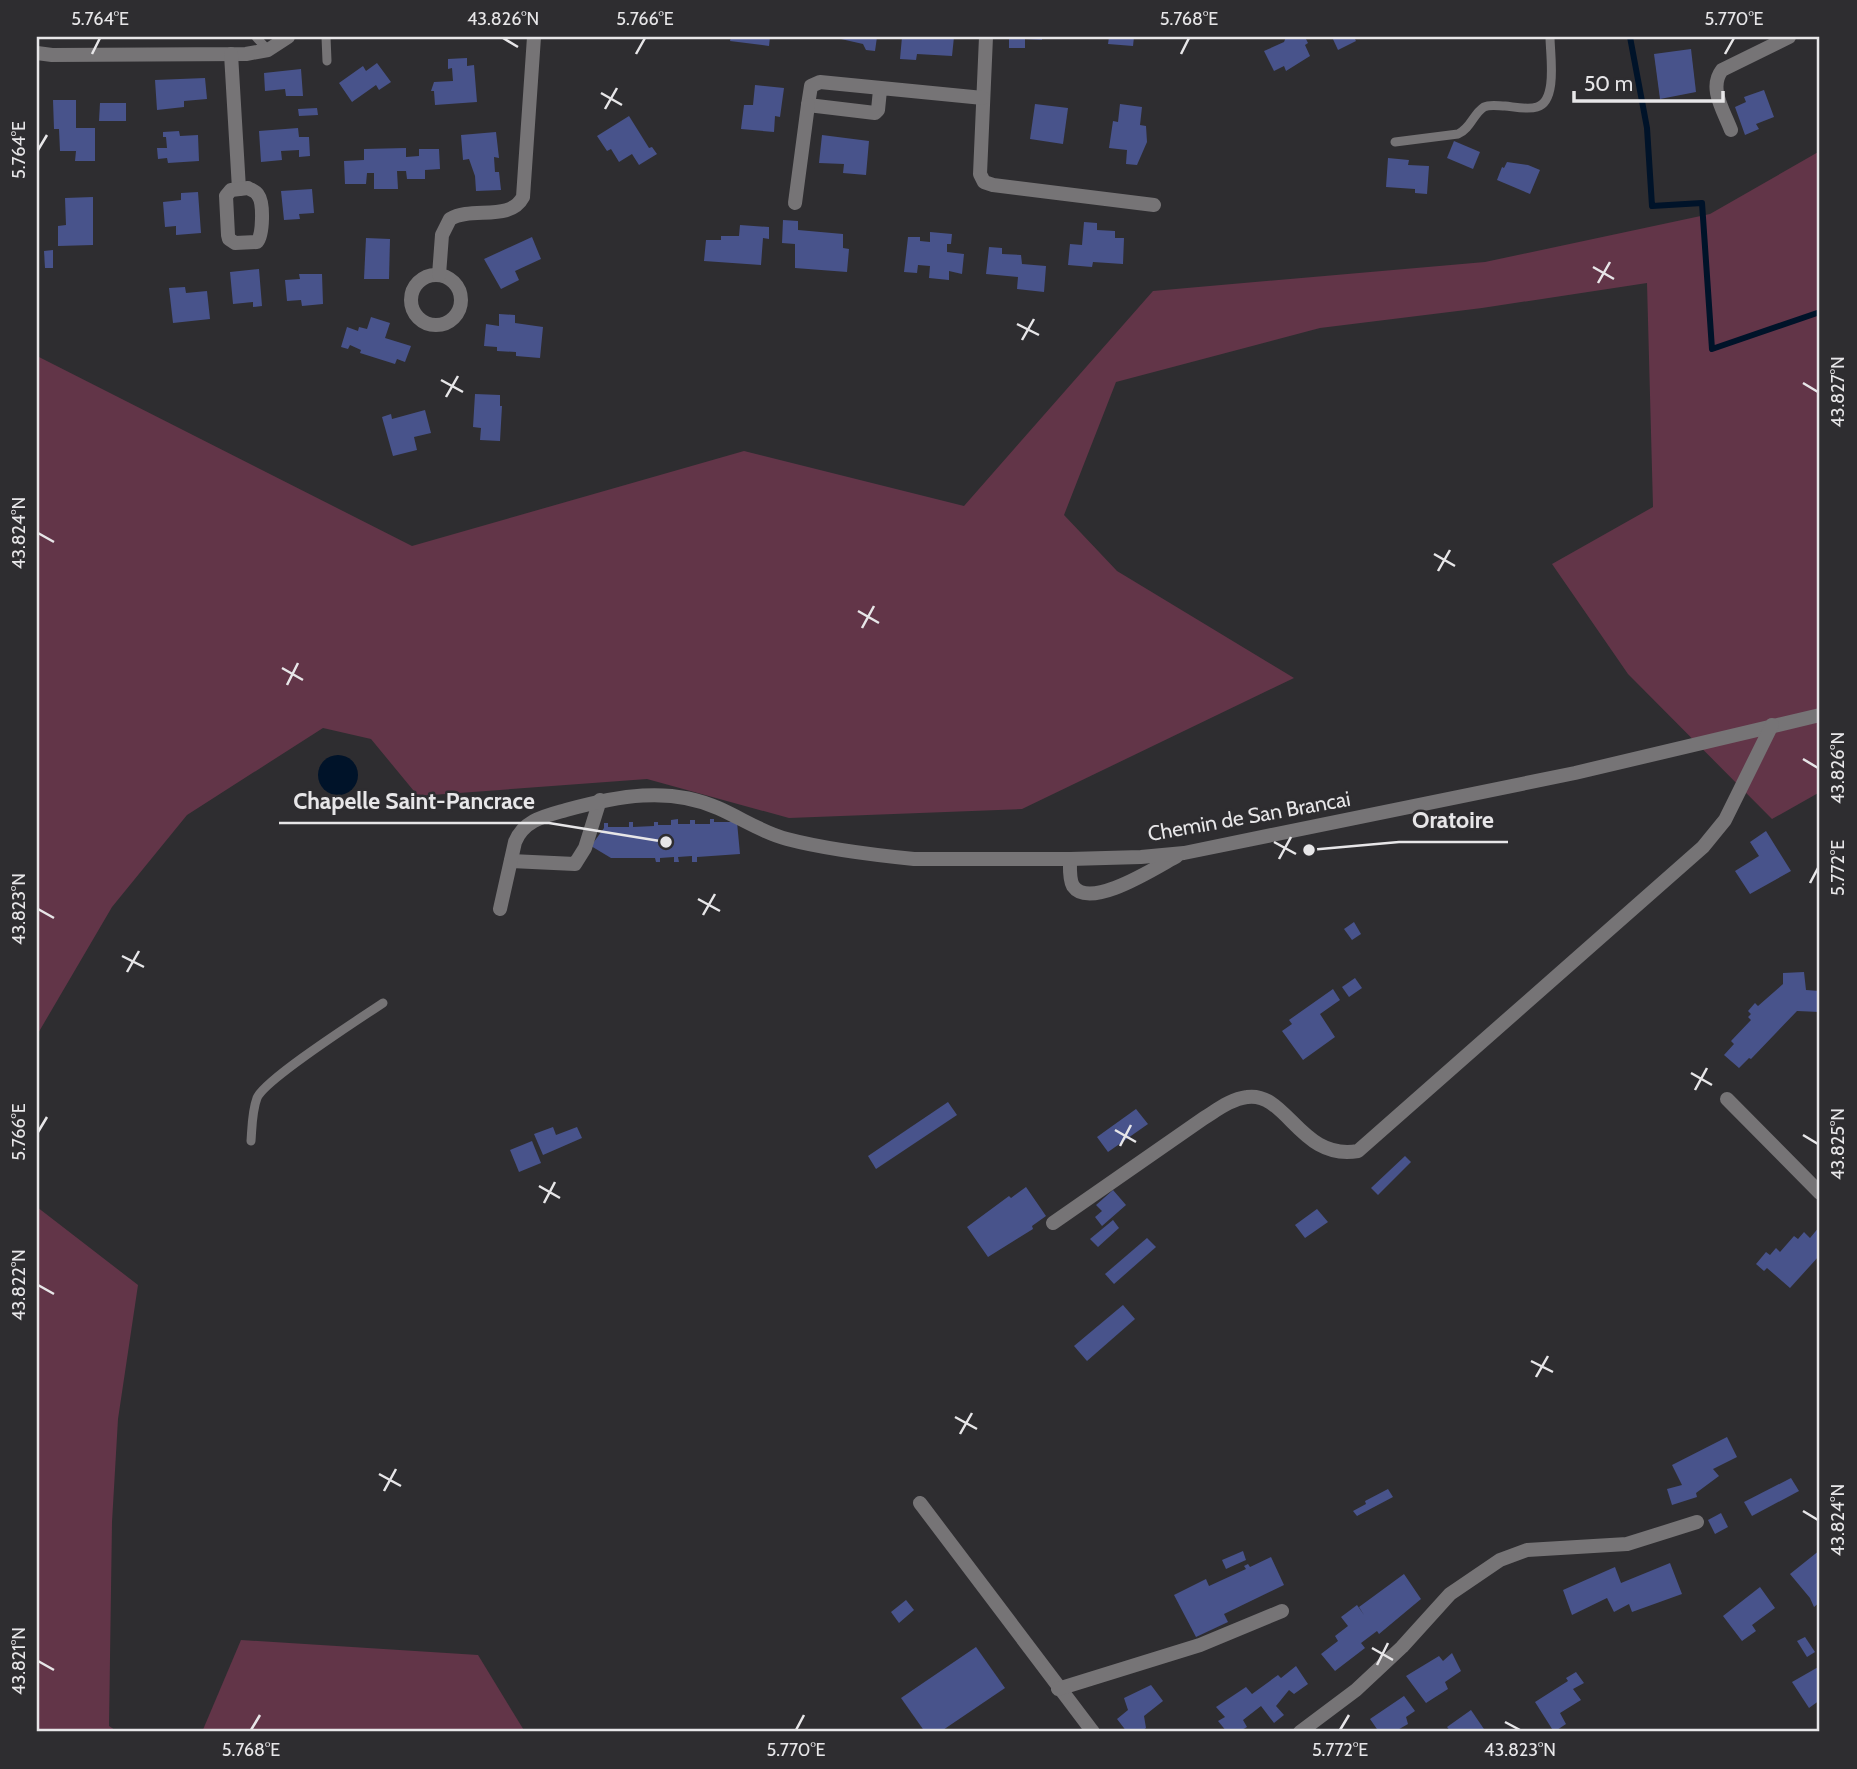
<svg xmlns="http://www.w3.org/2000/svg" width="1857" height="1769" font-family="Cabin,sans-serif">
  <rect width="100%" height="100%" fill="#2e2d30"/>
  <g fill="#623548">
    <polygon points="1820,151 1820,792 1772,819 1628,674 1552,564 1653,507 1647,283 1482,308 1320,328 1116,382 1064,515 1117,571 1294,678 1022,809 789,818 647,779 418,796 371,739 323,728 187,815 112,907 37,1035 37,356 412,546 744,451 964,506 1153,291 1485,262 1710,214"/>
    <polygon points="37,1207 138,1285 118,1419 112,1522 109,1726 118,1732 37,1732"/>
    <polygon points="241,1640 478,1655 525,1732 202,1732"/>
  </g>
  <circle fill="#001329" cx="338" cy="775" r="20"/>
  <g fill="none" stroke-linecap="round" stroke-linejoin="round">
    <polyline stroke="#001329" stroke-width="6" points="1630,37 1647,128 1652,206 1702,203 1712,349 1820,312"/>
  </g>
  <g fill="#48538b">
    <polygon points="731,37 770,37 769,46 730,41"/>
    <polygon points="842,37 877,37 875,51 866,50 863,44 841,39"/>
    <polygon points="902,37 954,37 952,56 917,54 916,60 900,59"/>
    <polygon points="1009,37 1042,37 1042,40 1025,39 1025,48 1009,48"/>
    <polygon points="1109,37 1134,37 1133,46 1108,44"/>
    <polygon points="1286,37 1305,37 1308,43 1305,45 1310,56 1286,71 1284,66 1274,71 1264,51 1284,42"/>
    <polygon points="1332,37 1354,37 1356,41 1338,50"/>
    <polygon points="1691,49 1696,92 1660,99 1654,54"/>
    <polygon points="467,58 467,66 474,65 477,102 435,105 434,91 431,91 434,82 453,81 452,68 448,69 448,59"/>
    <polygon points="377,63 391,82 379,90 376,85 352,102 339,83 363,66 366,71"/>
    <polygon points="301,69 303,96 286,96 285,89 265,91 264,73"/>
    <polygon points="205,78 207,99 184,101 184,107 157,110 155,80"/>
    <polygon points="755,85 784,88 780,117 775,116 774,132 741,129 744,105 753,105"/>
    <polygon points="1764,90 1774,117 1756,124 1759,129 1745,135 1735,107 1746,102 1744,97"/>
    <polygon points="53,100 76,100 76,128 95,128 95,161 75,161 76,151 60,151 59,129 54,129"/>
    <polygon points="100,103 126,103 126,121 99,121"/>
    <polygon points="1035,104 1068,108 1063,144 1030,139"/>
    <polygon points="1120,104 1142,107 1140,125 1146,126 1147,142 1137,165 1126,164 1127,150 1109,148 1113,121 1118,122"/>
    <polygon points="317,108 318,115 299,116 298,109"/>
    <polygon points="629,116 649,148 652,147 657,154 639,165 632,154 619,162 611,149 607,151 597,136"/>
    <polygon points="298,128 299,137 309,137 310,156 299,157 299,150 281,151 282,160 261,162 259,131"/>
    <polygon points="179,131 180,136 198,135 199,161 168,163 167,158 158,159 157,148 167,148 166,137 163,137 163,132"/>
    <polygon points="496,132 499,158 494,157 495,172 499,172 501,190 476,191 475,176 469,159 463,160 461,135"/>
    <polygon points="822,135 869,141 866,175 843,173 844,164 819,163"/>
    <polygon points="1454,141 1480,152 1473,169 1447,158"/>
    <polygon points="406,148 406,157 419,156 419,149 439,149 440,169 425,170 425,179 407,179 406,171 397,171 398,189 374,189 374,173 367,173 366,184 345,184 344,161 364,160 364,149"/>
    <polygon points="1388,158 1409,160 1408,165 1429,166 1427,194 1415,193 1415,189 1386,187"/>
    <polygon points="1507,162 1528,165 1540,170 1530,194 1497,180 1502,167 1504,168"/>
    <polygon points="312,189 314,213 299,214 300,219 284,220 281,191"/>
    <polygon points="198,192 201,233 176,235 176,226 165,227 163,202 181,200 181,193"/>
    <polygon points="93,197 93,245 58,246 58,226 66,225 65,198"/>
    <polygon points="783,220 798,221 798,230 843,234 843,248 849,249 847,272 795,268 795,244 782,243"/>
    <polygon points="1084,222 1097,223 1097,230 1115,231 1115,238 1124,238 1123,264 1093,262 1092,267 1068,265 1070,244 1082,245"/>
    <polygon points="740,225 769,227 769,239 763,238 761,265 704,261 706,240 721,240 721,236 739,236"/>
    <polygon points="930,232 952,234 951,244 947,244 947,252 964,254 962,274 949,271 949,280 929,278 930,266 918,265 917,273 904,272 908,237 920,237 920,241 930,242"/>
    <polygon points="532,237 541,259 515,271 519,280 501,289 484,259"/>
    <polygon points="366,238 390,239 389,279 364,279"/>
    <polygon points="989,247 1002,248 1002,254 1021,255 1022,264 1046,266 1044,292 1017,289 1018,277 986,274"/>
    <polygon points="53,250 53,268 45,268 44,251"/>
    <polygon points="259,269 262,306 253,307 253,302 233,304 230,272"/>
    <polygon points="299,274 322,274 323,304 302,306 301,300 287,301 285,280 300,279"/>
    <polygon points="185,287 186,293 207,291 210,319 173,323 169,288"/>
    <polygon points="499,314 515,315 515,323 543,327 540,358 516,356 516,352 497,351 497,347 484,346 486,324 499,326"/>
    <polygon points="371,317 390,323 385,338 411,346 405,362 397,359 395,364 360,353 361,350 350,345 348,349 341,347 347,327 358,331 359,327 367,329"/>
    <polygon points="475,394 500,395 500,406 502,406 500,441 480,440 481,428 473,427"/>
    <polygon points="425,410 431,433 414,437 417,450 393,456 382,417 391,414 392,419"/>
    <polygon points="678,819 678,824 690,824 690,820 695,820 695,824 710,824 710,819 714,819 714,822 737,822 740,854 697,857 697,862 692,862 692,856 678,857 679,862 674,862 674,857 660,858 660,862 656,862 655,858 611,858 591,846 604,828 604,823 608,823 608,827 629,827 629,822 633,822 633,827 654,826 654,822 658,822 658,825 671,825 671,820"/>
    <polygon points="1766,831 1791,871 1750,894 1735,871 1759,856 1750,842"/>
    <polygon points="1354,922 1361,934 1352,940 1344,929"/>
    <polygon points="1804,972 1806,990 1820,991 1820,1012 1797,1011 1751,1059 1749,1058 1739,1068 1724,1055 1734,1044 1731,1041 1751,1020 1748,1017 1751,1014 1748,1011 1755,1003 1758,1006 1783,984 1783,973"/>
    <polygon points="1355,978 1362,988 1349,997 1342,987"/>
    <polygon points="1333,989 1340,1000 1320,1014 1335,1037 1303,1060 1282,1031 1292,1024 1289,1020"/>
    <polygon points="948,1102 957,1115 876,1169 868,1156"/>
    <polygon points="1136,1109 1148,1124 1108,1152 1097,1137"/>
    <polygon points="553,1127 556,1135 577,1127 582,1138 543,1155 534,1134"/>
    <polygon points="532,1141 541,1163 519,1172 510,1150"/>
    <polygon points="1405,1156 1411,1162 1378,1195 1371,1188"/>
    <polygon points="1026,1187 1046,1216 1032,1226 1033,1229 988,1257 967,1227 1009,1196 1011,1198"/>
    <polygon points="1113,1190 1126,1205 1102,1226 1095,1217 1102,1211 1096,1205"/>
    <polygon points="1317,1209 1328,1222 1305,1238 1295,1225"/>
    <polygon points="1113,1220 1119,1228 1098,1247 1090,1239"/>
    <polygon points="1820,1226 1820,1257 1819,1256 1790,1288 1767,1268 1764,1271 1756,1264 1766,1252 1770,1255 1776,1248 1780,1252 1794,1236 1798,1239 1804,1232 1810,1238"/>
    <polygon points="1147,1238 1156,1247 1114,1284 1105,1274"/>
    <polygon points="1123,1305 1135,1319 1087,1361 1074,1346"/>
    <polygon points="1727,1437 1737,1457 1713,1469 1719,1476 1696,1493 1697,1497 1672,1505 1667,1489 1682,1485 1672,1465"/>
    <polygon points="1791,1478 1799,1491 1752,1516 1744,1502"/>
    <polygon points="1388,1489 1393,1497 1357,1516 1353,1511 1366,1504 1365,1501"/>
    <polygon points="1721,1513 1728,1527 1715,1534 1708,1520"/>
    <polygon points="1820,1550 1820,1602 1814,1607 1810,1598 1790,1574"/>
    <polygon points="1243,1551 1246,1560 1226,1569 1222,1560"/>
    <polygon points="1271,1557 1284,1585 1224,1614 1228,1622 1196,1637 1174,1595 1206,1579 1209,1586 1246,1569 1244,1566 1248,1564 1250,1567"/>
    <polygon points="1670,1563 1682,1594 1632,1612 1629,1604 1614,1612 1607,1598 1572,1615 1563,1590 1615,1567 1621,1583"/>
    <polygon points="1404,1574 1421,1599 1379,1634 1377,1631 1361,1643 1365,1648 1335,1671 1321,1654 1338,1641 1335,1636 1348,1626 1341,1617 1357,1605 1364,1615 1359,1607"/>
    <polygon points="1760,1587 1775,1608 1752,1625 1756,1631 1742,1641 1723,1616"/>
    <polygon points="906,1600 914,1610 899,1623 891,1612"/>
    <polygon points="1805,1637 1815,1652 1807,1657 1797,1641"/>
    <polygon points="976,1647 1005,1688 940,1732 925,1732 901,1698"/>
    <polygon points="1452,1653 1461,1671 1445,1682 1448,1689 1426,1703 1406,1676 1439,1656 1443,1661"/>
    <polygon points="1296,1666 1308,1684 1294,1694 1289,1690 1276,1706 1284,1715 1274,1723 1261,1706 1243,1720 1247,1727 1238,1732 1227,1732 1218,1721 1225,1717 1216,1707 1246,1687 1252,1694 1278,1675 1281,1678"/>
    <polygon points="1820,1666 1820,1700 1809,1708 1792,1682"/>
    <polygon points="1576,1672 1584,1683 1573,1689 1581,1700 1560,1713 1566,1724 1554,1732 1535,1702 1568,1681 1566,1678"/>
    <polygon points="1151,1685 1163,1701 1144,1716 1146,1728 1140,1732 1127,1732 1117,1719 1128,1710 1124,1698"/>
    <polygon points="1404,1696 1415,1711 1406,1717 1408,1724 1394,1732 1379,1732 1370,1719"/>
    <polygon points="1471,1710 1486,1732 1451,1732 1447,1727"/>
  </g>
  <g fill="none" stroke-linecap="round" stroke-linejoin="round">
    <g stroke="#767476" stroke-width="9">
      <polyline points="256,37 268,50"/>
      <polyline points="326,37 327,61"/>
      <path d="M1395,142l63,-8c13,-6 15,-20 26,-27 6,-3 15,-1 21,-1 10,1 23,4 32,1 21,-6 13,-53 13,-70"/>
      <path d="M251,1141c1,-14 1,-30 6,-43 8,-19 104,-80 126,-95"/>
    </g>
    <g stroke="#767476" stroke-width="14">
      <polyline points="986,37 980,174 984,182 993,185 1154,205"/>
      <polyline points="37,53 52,55 246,54 268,50 288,37"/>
      <polyline points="231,54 239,189"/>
      <polyline points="880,90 878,110 875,113 808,105 811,86 820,82 983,98"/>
      <path d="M1731,130c-7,-19 -23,-42 -9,-60l67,-33"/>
      <path d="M248,188c3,2 8,3 10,7 6,8 5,40 -1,47l-22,1 -6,-4 -1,-4 -2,-39 5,-6z"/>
      <polyline points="795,203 808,105"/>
      <circle cx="436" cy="300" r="25"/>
      <path d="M439,275l3,-40 8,-16c22,-13 60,3 73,-22l11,-160"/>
      <path d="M1070,859c0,8 -1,20 3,27 17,25 85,-20 104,-30"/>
      <polyline points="511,861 575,864 585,848 600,800"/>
      <path d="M500,909l15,-67c9,-22 30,-26 51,-32 51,-14 103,-24 152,-2 23,10 45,25 69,31 38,10 87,16 127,20h156l71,-2 43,-4 391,-80 245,-58"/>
      <polyline points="1727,1099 1820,1193"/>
      <path d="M1053,1223l151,-105c13,-8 27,-19 43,-21 40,-6 53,64 111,54l345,-304 22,-27 47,-95"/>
      <polyline points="920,1503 1093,1732"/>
      <polyline points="1058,1689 1200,1645 1282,1611"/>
      <polyline points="1300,1732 1356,1690 1402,1647 1450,1594 1500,1560 1527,1550 1627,1544 1697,1522"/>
    </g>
  </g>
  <path fill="none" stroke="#e7e6e8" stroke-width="2.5" d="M503,38l15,9M92,54l8,-16M636,54l9,-16M1181,54l8,-16M1725,54l9,-16M601,93l21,12M605,109l12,-21M38,150l9,-15M1593,267l21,12M1598,283l12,-21M1017,324l22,11M1022,340l12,-21M441,380l22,12M1803,383l15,9M446,397l12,-21M38,533l16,9M1434,554l21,12M1438,571l12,-21M858,611l21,12M862,628l12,-22M282,668l21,12M287,685l11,-22M1803,759l15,9M1274,842l22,12M1279,859l12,-22M1810,883l8,-15M698,899l22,12M38,909l16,9M703,915l12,-21M122,956l22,11M127,972l12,-21M1691,1073l21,12M1695,1090l12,-22M1115,1130l21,12M38,1132l9,-15M1803,1135l15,9M1120,1146l11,-21M539,1186l21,12M544,1203l11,-21M38,1285l16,9M1531,1361l22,11M1536,1377l12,-21M955,1417l22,12M960,1434l12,-21M379,1474l22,12M384,1491l12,-22M1803,1511l15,9M1372,1648l21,12M38,1661l16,9M1377,1665l11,-22M1505,1722l15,8M251,1730l9,-15M796,1730l8,-15M1340,1730l9,-15"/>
  <g text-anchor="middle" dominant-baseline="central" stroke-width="5" stroke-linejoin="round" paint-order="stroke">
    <g font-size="21" fill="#e7e6e8" stroke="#2e2d30">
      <text transform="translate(1249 816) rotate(-10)">Chemin de San Brancai</text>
    </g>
  </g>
  <path fill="none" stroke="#e7e6e8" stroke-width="2.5" d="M666 842L549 823H279M1309 850L1399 842H1508"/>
  <g fill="#e7e6e8" stroke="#2e2d30" stroke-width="2.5">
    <circle cx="666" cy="842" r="7"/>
    <circle cx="1309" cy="850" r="7"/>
  </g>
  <g font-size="23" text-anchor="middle" font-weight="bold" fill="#e7e6e8" stroke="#2e2d30" stroke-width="5" stroke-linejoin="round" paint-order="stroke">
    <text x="414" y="809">Chapelle Saint-Pancrace</text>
    <text x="1453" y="828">Oratoire</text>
  </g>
  <rect width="1857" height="1769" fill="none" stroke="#2e2d30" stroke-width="77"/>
  <path d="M1574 91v10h149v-10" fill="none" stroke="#e7e6e8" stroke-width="3.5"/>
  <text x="1584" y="91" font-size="21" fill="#e7e6e8" stroke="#2e2d30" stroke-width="5" paint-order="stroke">50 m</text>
  <rect x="38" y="38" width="1780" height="1692" fill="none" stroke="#e7e6e8" stroke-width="2.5"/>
  <g font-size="18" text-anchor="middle" fill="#e7e6e8">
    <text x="100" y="25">5.764°E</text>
    <text x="503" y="25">43.826°N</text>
    <text x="645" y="25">5.766°E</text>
    <text x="1189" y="25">5.768°E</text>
    <text x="1734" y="25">5.770°E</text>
    <text transform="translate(19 150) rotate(-90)" y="6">5.764°E</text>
    <text transform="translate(1838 392) rotate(-90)" y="6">43.827°N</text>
    <text transform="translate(19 533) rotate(-90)" y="6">43.824°N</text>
    <text transform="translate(1838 768) rotate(-90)" y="6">43.826°N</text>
    <text transform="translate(1838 868) rotate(-90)" y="6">5.772°E</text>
    <text transform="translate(19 909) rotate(-90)" y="6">43.823°N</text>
    <text transform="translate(19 1132) rotate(-90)" y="6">5.766°E</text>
    <text transform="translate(1838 1144) rotate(-90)" y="6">43.825°N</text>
    <text transform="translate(19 1285) rotate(-90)" y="6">43.822°N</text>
    <text transform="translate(1838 1520) rotate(-90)" y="6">43.824°N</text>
    <text transform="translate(19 1661) rotate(-90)" y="6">43.821°N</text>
    <text x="251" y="1756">5.768°E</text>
    <text x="796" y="1756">5.770°E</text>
    <text x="1340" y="1756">5.772°E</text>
    <text x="1520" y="1756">43.823°N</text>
  </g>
</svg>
